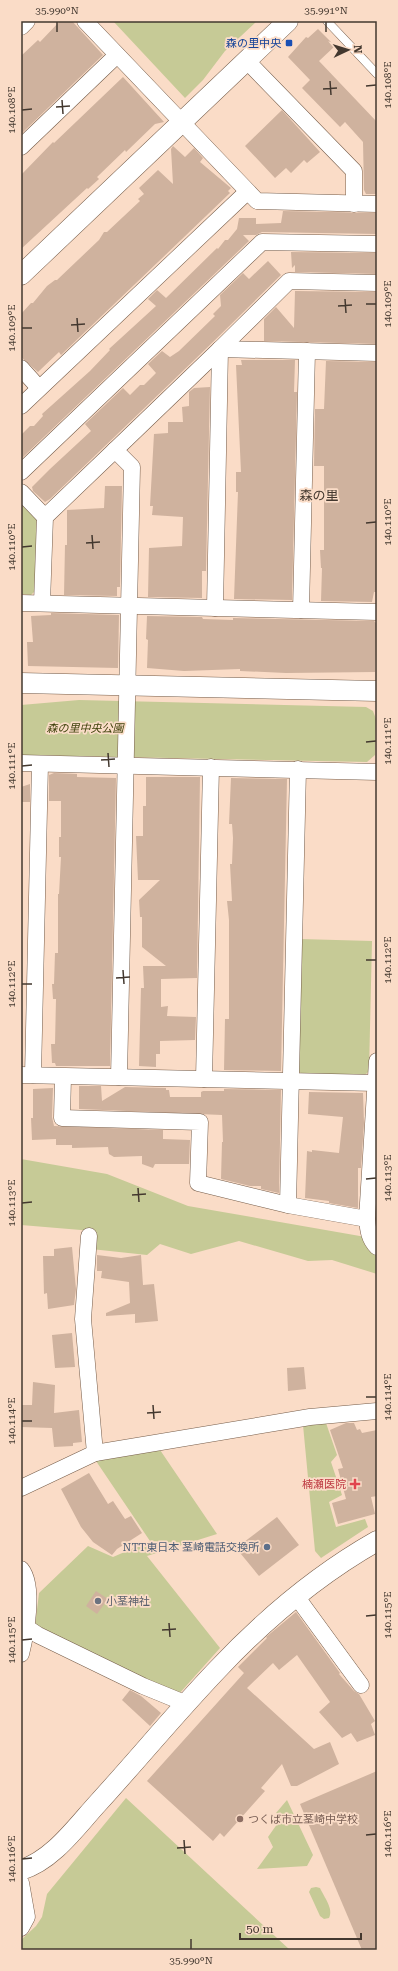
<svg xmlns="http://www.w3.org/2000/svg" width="398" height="1971" font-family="'Roboto Serif','Noto Sans JP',serif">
  <rect width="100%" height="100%" fill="#fadcc7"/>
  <g fill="#c6ca96">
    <polygon points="113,21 257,21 225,51 203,80 185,98"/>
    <polygon points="21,499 37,516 35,591 31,595 21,594"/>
    <polygon points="79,700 366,707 373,711 376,719 375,755 367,762 21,755 21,705"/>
    <polygon points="300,939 372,941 369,1071 364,1076 302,1074 297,1070"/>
    <polygon points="21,1159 107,1174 188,1206 377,1239 377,1274 332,1260 308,1261 239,1241 191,1254 160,1244 147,1255 91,1249 93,1231 21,1225"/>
    <polygon points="326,1423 337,1455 331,1462 342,1495 329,1502 336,1527 365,1519 368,1527 321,1558 315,1551 303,1425"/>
    <polygon points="158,1447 217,1534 147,1556 220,1648 178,1695 35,1626 39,1593 88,1546 113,1557 150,1541 96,1461"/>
    <polygon points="126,1798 290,1950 21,1950 21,1940 36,1926 42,1917 47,1894"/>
    <polygon points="287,1800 313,1855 307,1866 257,1869 273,1847 268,1837 280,1820 276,1813"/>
    <path d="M316,1887l4,1c4,9 14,21 9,30l-5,1 -4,-3 -11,-24 2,-4z"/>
  </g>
  <g fill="#cfb29e">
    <polygon points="60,21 72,21 103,55 21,134 21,56 38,40 40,42"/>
    <polygon points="318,29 335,46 319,61 377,122 377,193 375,194 366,194 364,190 363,142 345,122 340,127 302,88 310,80 288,57 306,37 308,38"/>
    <polygon points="123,77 164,122 155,124 126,152 125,150 97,177 99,179 88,189 87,188 21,249 21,175 53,142 54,143"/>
    <polygon points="282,110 320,152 307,163 304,160 291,173 286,168 275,178 245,146"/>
    <polygon points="173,146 185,157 194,148 203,158 200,162 231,188 228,191 230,193 61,355 59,352 38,372 21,357 21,314 31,303 33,303 47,286 55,280 57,280 99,240 104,232 107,232 140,201 138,199 144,194 139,188 158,170 173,184 171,149"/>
    <polygon points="283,211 377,213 377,234 262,232 256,235 243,235 249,241 21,459 21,435 30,426 34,426 43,416 42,414 90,371 110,350 109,349 156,306 148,299 157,290 166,298 217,248 218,249 225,240 228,240 237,229 239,218 256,218 256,224 281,223"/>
    <polygon points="291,252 377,253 377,274 295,272 295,265 292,268"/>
    <polygon points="268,261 281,275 213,342 50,499 45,502 33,491 32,487 50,469 91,431 85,424 123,388 130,395 140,385 144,385 156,373 148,364 162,351 170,357 179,351 215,316 213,314 221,306 220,295 243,273 249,279"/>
    <polygon points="295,291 377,292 377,344 264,341 264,319 276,307 294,328"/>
    <polygon points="241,360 295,360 294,392 297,392 292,600 234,599 238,492 236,492 236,472 241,472 236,365 242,365"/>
    <polygon points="326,361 377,362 377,592 374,592 372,602 321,601 322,568 321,568 320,550 324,550 324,466 314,466 315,409 324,409"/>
    <polygon points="210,387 206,571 202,571 202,598 148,597 149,548 182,546 183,517 152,515 153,506 150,506 154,434 168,433 168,422 183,422 182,407 189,406 189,392 194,388"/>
    <polygon points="105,486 122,486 120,587 117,587 117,596 64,595 65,545 67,545 67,510 104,508"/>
    <polygon points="51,613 119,615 118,668 28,666 27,642 33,642 31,616 51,615"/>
    <polygon points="147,616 202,617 203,619 233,620 233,618 374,621 376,623 375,672 286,673 240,671 240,669 184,671 147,668 148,640 146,639"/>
    <polygon points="54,773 77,774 77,777 116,778 110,1066 56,1066 55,1063 52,1063 51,1044 55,1044 56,999 53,999 52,984 54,984 55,953 58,953 58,894 59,894 61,857 59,857 59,837 61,837 61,801 49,801 49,775"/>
    <polygon points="146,777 200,777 197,978 161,979 161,1007 168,1006 167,1016 196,1017 195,1040 160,1041 160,1054 156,1054 156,1067 139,1066 141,988 144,988 143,966 166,966 142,947 142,917 140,917 139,900 160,880 138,880 136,836 143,836 143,806 146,806"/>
    <polygon points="231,778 287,779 281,1071 224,1070 225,1019 229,1019 229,920 227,901 232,901 230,864 232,864 233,838 232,824 229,824"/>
    <polygon points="30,784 30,802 21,802 21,787"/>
    <polygon points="79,1086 101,1086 102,1101 125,1087 166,1088 166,1090 169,1090 170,1097 201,1097 201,1092 203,1091 224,1091 224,1089 281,1090 279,1193 261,1189 261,1186 250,1186 221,1179 222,1142 223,1142 222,1115 79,1109"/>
    <polygon points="53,1088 52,1117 54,1126 163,1130 163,1139 190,1140 189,1164 155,1164 153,1168 142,1164 142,1156 114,1157 109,1154 108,1147 72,1148 72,1145 56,1145 56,1139 32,1140 31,1118 33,1118 33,1089"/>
    <polygon points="309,1092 363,1093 364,1123 361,1168 358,1168 358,1208 329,1203 329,1201 305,1198 307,1151 312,1152 312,1150 339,1153 343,1117 308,1114"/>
    <polygon points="72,1247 76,1289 74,1305 48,1309 47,1293 44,1294 43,1256 54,1256 54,1249"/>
    <polygon points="97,1255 121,1258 141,1255 143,1285 154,1284 158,1321 135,1323 135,1314 106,1316 106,1313 130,1303 129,1282 101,1278 102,1271 97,1271"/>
    <polygon points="72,1333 75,1367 55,1368 52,1335"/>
    <polygon points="304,1367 306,1389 288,1391 287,1368"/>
    <polygon points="33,1382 55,1385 54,1413 79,1410 82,1442 73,1443 73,1446 54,1447 52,1428 21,1427 21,1405 32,1405"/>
    <polygon points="346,1423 354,1423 357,1430 360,1429 362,1433 377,1430 377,1496 371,1497 375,1514 338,1524 332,1503 346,1499 338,1469 343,1468 330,1430"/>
    <polygon points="89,1473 108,1504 113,1501 125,1519 131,1516 142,1533 117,1549 112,1555 93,1542 81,1527 61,1489"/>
    <polygon points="277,1517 299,1545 259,1576 236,1548"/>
    <polygon points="96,1591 108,1599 97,1614 86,1606"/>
    <polygon points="296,1612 340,1673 339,1674 354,1691 359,1694 375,1721 371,1724 375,1735 357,1742 351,1733 342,1738 319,1712 330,1702 297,1655 279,1670 273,1663 247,1688 314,1749 330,1742 339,1764 297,1786 291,1786 282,1764 261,1788 265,1791 224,1837 220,1833 213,1841 147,1781 244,1673 238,1667 267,1638 266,1637"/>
    <polygon points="130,1690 141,1696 161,1713 150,1726 122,1700"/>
    <polygon points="377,1771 377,1950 362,1950 300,1804"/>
  </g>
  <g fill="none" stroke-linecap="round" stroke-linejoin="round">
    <g stroke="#755c49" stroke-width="9">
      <polyline id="service" points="327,21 377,74"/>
    </g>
    <g stroke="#755c49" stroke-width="17">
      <g id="minor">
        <polyline points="85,21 257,201 377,204"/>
        <polyline points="21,27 27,21"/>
        <polyline points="246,60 354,171 354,204"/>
        <polyline points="21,147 117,55"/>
        <polyline points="21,368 39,388"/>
        <polyline points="21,406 247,192"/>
        <polyline points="21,472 262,242 377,244"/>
        <polyline points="21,492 45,517"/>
        <polyline points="21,603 377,612"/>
        <polyline points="42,603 45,517 115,450"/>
        <polyline points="215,608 220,349 289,281 377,283"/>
        <polyline points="301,610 307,351"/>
        <polyline points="21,763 377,772"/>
        <path d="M377,1061l-10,158c1,11 2,20 10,28"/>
        <polyline points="21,1075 376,1083"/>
        <polyline points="33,1075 40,764"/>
        <polyline points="63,1077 62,1118 200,1122 198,1183 288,1205 367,1219"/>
        <polyline points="119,1077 132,467 115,450 220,349 377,353"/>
        <polyline points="204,1079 211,767"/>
        <polyline points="288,1205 298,769"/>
        <polyline points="89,1236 83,1319 95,1453"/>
        <polyline points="21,1488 95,1453 310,1417 377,1411"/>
        <path d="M21,1569c14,17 5,65 0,85"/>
        <polyline points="296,1596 361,1685"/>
        <polyline points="26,1627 38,1635 143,1686 187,1704"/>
        <polyline points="21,1883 27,1917 21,1928"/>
      </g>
    </g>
    <g stroke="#755c49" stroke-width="21">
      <g id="tertiary">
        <polyline points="21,275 288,21"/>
        <polyline points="21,683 377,691"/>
        <path d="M21,1870c32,-10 55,-43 77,-67 40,-44 78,-90 119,-133 47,-50 100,-95 160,-129"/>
      </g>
    </g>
    <use href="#service" stroke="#fff" stroke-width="8"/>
    <use href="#minor" stroke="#fff" stroke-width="16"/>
    <use href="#tertiary" stroke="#fff" stroke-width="20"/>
  </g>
  <path fill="none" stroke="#43382f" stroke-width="1.5" d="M57,22v10M326,22v10M330,81l1,14M366,86l10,-1M323,89l14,-1M62,100l1,14M56,107l14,-1M22,110l10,-1M345,299l1,14M366,304h10M338,306l14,-1M77,318l1,14M71,325l14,-1M22,328h10M366,523l10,-1M92,535l1,14M86,543l14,-1M22,547l10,-1M366,742l10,-1M108,753l1,14M101,760l14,-1M22,766l10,-1M366,960h10M123,970l1,14M116,978l14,-1M22,984h10M366,1179l10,-1M138,1188l1,14M132,1195l14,-1M22,1203l10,-1M366,1397h10M153,1405l1,14M147,1413l14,-1M22,1421h10M366,1616l10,-1M169,1623l1,14M162,1630l14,-1M22,1640l10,-1M366,1835l10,-1M184,1840l1,14M177,1848l14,-1M22,1859l10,-1M191,1939v10"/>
  <rect fill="#1a4fb4" stroke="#fadcc7" stroke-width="1.5" x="285" y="39" width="8" height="8" rx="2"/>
  <path fill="#e0444e" stroke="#fadcc7" stroke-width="1.5" d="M353 1478h4v4h4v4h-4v4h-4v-4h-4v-4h4z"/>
  <circle fill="#5c6f8a" stroke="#fadcc7" stroke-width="1.5" cx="267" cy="1547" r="4"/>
  <circle fill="#6b7280" stroke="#fadcc7" stroke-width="1.5" cx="98" cy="1601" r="4"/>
  <circle fill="#8d6e63" stroke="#fadcc7" stroke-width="1.5" cx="240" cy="1819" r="4"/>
  <g text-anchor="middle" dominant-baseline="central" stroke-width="3.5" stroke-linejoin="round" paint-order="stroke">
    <g font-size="11" fill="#164399" stroke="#fadcc7" text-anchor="end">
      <text x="281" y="43">森の里中央</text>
    </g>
    <g font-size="11" font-style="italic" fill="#40420c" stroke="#fadcc7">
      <text x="85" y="728">森の里中央公園</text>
    </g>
    <g font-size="11" fill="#be3a42" stroke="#fadcc7" text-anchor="end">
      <text x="346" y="1484">楠瀬医院</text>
    </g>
    <g font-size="11" fill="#4e5e75" stroke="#fadcc7" text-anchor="end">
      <text x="259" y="1547">NTT東日本 茎崎電話交換所</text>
    </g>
    <g font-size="11" fill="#5b616d" stroke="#fadcc7" text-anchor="start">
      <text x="106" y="1601">小茎神社</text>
    </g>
    <g font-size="11" fill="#785e54" stroke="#fadcc7" text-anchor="start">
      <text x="248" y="1819">つくば市立茎崎中学校</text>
    </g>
    <g font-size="13" fill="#43382f" stroke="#fadcc7">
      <text x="319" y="495">森の里</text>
    </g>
  </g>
  <rect width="398" height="1971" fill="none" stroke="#fadcc7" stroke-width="44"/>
  <g transform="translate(348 50) rotate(86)" stroke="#fadcc7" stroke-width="3" paint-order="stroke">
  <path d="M0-3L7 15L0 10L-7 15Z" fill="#43382f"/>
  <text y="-6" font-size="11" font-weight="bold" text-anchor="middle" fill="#43382f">N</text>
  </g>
  <path d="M240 1933v6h121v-6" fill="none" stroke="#43382f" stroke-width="2"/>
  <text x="246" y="1933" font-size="12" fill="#43382f" stroke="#fadcc7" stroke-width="3" paint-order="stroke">50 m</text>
  <rect x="22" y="22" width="354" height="1927" fill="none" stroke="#43382f" stroke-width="1.5"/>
  <g font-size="10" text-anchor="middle" fill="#43382f">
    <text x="57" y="14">35.990°N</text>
    <text x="326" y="14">35.991°N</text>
    <text transform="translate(387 85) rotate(-90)" y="4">140.108°E</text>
    <text transform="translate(11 110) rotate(-90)" y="4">140.108°E</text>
    <text transform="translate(387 304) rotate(-90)" y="4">140.109°E</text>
    <text transform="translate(11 328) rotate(-90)" y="4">140.109°E</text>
    <text transform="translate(387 522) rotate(-90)" y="4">140.110°E</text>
    <text transform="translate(11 547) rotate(-90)" y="4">140.110°E</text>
    <text transform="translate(387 741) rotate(-90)" y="4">140.111°E</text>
    <text transform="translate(11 766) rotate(-90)" y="4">140.111°E</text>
    <text transform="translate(387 960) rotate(-90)" y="4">140.112°E</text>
    <text transform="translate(11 984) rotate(-90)" y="4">140.112°E</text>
    <text transform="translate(387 1178) rotate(-90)" y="4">140.113°E</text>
    <text transform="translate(11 1203) rotate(-90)" y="4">140.113°E</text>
    <text transform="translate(387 1397) rotate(-90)" y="4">140.114°E</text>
    <text transform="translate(11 1421) rotate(-90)" y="4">140.114°E</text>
    <text transform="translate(387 1615) rotate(-90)" y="4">140.115°E</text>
    <text transform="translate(11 1640) rotate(-90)" y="4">140.115°E</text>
    <text transform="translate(387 1834) rotate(-90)" y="4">140.116°E</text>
    <text transform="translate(11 1859) rotate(-90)" y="4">140.116°E</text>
    <text x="191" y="1964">35.990°N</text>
  </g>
</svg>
